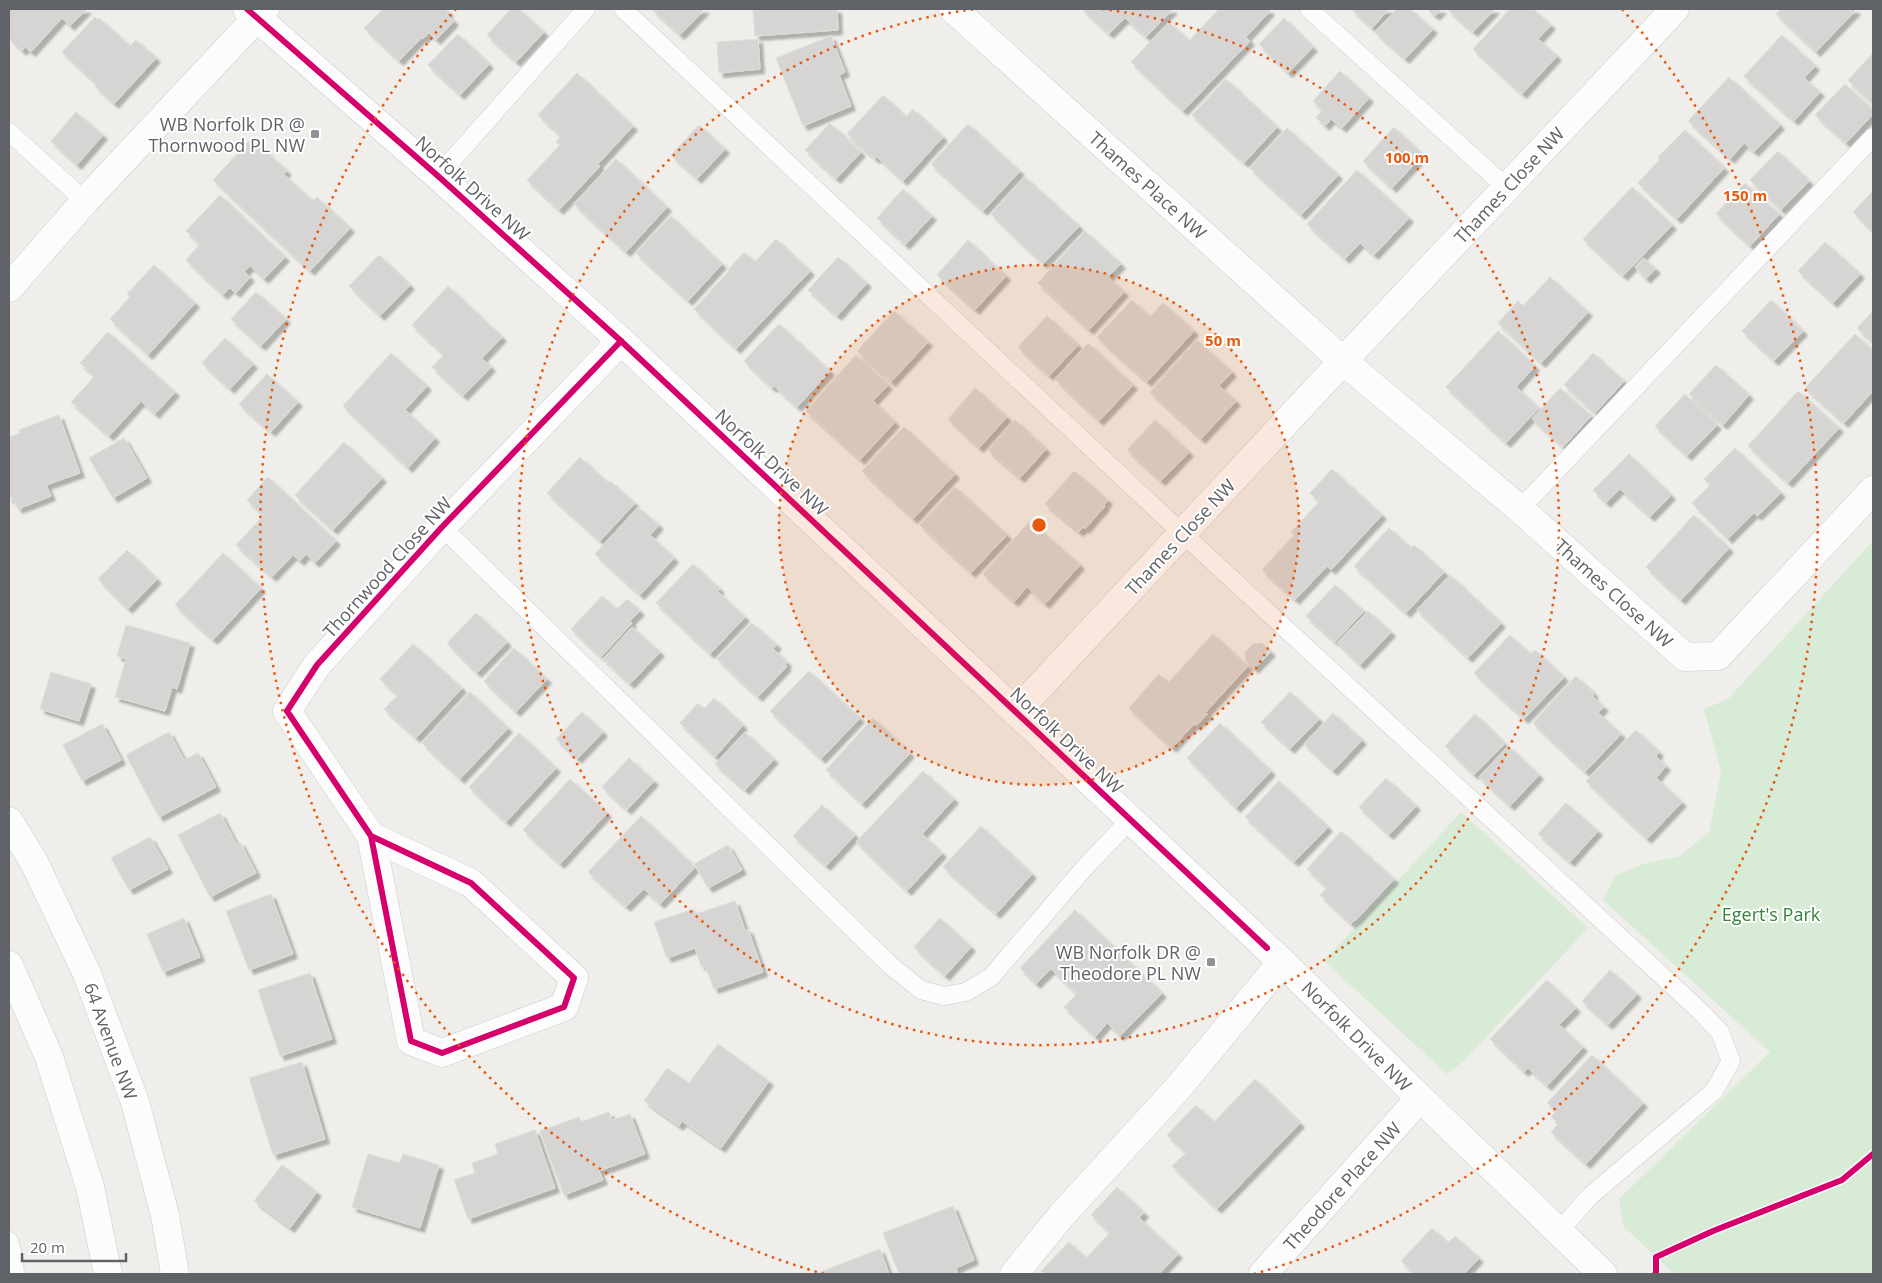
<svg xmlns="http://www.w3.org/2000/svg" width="1882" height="1283" font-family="'Open Sans',sans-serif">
  <defs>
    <filter id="shadow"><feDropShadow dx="4.5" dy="4.5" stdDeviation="1" flood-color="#0004"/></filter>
  </defs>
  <rect width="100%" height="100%" fill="#efeeea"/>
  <g fill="#d8ebd6">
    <polygon points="1873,541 1873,1274 1674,1274 1623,1226 1619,1199 1770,1052 1603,900 1615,876 1643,864 1680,856 1709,832 1721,772 1704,709 1728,699"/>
    <polygon points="1461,812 1588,928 1464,1061 1447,1074 1324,961"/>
  </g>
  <g fill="#d6d5d3" stroke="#deddd9" filter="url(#shadow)">
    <polygon points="9,9 87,9 70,26 62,18 31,52 25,47 22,51 9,38"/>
    <polygon points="383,9 445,9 449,12 447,14 454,21 436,40 429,33 423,39 422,37 399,61 364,28"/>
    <polygon points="511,9 519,9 544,32 516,62 487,35"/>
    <polygon points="652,9 705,9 680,35"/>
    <polygon points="753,9 837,9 838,30 755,36"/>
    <polygon points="1082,9 1173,9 1146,37 1125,18 1109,34"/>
    <polygon points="1219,9 1268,9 1270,11 1246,37 1250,41 1183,111 1131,62 1169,22 1189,41"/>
    <polygon points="1351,9 1389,9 1372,28"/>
    <polygon points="1397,9 1410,9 1433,29 1405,59 1375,32"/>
    <polygon points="1427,9 1442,9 1435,16"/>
    <polygon points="1447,9 1495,9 1473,32"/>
    <polygon points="1510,9 1533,9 1551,25 1538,39 1557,56 1522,94 1473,49"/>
    <polygon points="1781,9 1854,9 1856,10 1816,52 1776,14"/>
    <polygon points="95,17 97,19 99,18 130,46 136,40 156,58 114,104 95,86 97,84 62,52"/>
    <polygon points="1284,18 1313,47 1288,73 1259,44"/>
    <polygon points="458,34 489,64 460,95 428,65"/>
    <polygon points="1782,35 1815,66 1804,78 1820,92 1794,121 1744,76"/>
    <polygon points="831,36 845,72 839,75 851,106 803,126 776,58"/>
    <polygon points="758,39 760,69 719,73 717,42"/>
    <polygon points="1873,53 1873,104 1848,80"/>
    <polygon points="1340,71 1369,98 1342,128 1331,119 1325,126 1316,117 1322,111 1313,101"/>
    <polygon points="577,73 633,126 598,164 600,166 559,210 527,180 560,145 556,142 561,136 538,115"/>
    <polygon points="1729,77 1780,125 1754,152 1744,143 1730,159 1688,121"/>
    <polygon points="1226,79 1277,127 1244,163 1192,115"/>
    <polygon points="1845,84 1873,111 1873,114 1846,143 1815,115"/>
    <polygon points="883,95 906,117 913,109 943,137 903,181 877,157 875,159 847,134"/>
    <polygon points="76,112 103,135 77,165 51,141"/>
    <polygon points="830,123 861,152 836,179 805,150"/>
    <polygon points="968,124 1020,171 983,211 931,164"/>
    <polygon points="699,125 725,149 697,179 671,155"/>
    <polygon points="1394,127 1423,155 1392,188 1363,161"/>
    <polygon points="1287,128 1338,175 1301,215 1250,168"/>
    <polygon points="1685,130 1724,168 1677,219 1638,183 1660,159 1658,157"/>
    <polygon points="252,138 287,171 283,174 313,201 317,197 350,228 310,271 213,180"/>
    <polygon points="1778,151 1809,181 1781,210 1750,180"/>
    <polygon points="616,159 667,207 626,252 574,204"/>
    <polygon points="1357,170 1409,218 1374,255 1360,243 1345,259 1307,224"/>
    <polygon points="1025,177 1079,226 1043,264 991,214"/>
    <polygon points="1745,183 1779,214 1750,246 1716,214"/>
    <polygon points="1632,187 1672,225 1623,276 1583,239"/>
    <polygon points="903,189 932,216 905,245 877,218"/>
    <polygon points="1873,191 1873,232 1853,212"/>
    <polygon points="220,195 285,257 264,279 250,266 244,272 250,277 236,293 230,288 223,295 186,260 200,244 186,231"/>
    <polygon points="671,216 722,264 688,301 636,253"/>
    <polygon points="1085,231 1121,264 1108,277 1124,292 1089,330 1038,283"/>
    <polygon points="776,239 810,271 736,349 694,309 729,271 728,270 744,252 755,262"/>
    <polygon points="968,240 1006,276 975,310 937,275"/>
    <polygon points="1825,242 1860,274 1833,303 1798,271"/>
    <polygon points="379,255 410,285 380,316 349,286"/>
    <polygon points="838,257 867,283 837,316 808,290"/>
    <polygon points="1643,258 1656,269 1646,279 1635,267"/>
    <polygon points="154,265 195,303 148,355 110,319 130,297 127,294"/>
    <polygon points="1550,277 1588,312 1541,363 1498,323 1518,301 1523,306"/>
    <polygon points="448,286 502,337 482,358 491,367 463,396 432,367 444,355 412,325"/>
    <polygon points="256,292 286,319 261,346 231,319"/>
    <polygon points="1132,300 1150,317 1163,303 1194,331 1147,382 1097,337"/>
    <polygon points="1771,300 1803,331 1774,361 1742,331"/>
    <polygon points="894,311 928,342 891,382 857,351"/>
    <polygon points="1873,311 1873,342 1857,328"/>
    <polygon points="1047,316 1078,345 1049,376 1018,347"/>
    <polygon points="779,324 830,371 797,407 774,386 772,388 744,361"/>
    <polygon points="1498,331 1535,366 1516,387 1539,408 1506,443 1446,387"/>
    <polygon points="108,332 175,392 155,414 141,401 109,436 71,402 95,376 80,363"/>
    <polygon points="1855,334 1873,351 1873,391 1844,423 1805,388"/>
    <polygon points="225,338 253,364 230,389 202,363"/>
    <polygon points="1197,340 1232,372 1219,386 1236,401 1201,439 1150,392"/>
    <polygon points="1088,343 1133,385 1099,421 1055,379"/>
    <polygon points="391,353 427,386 405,410 435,438 408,468 343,406"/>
    <polygon points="1593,353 1624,381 1595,413 1564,385"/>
    <polygon points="856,355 888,385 873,401 895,422 860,460 806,411"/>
    <polygon points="1716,365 1749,395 1723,425 1689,394"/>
    <polygon points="267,374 298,402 271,432 239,404"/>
    <polygon points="975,388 1007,417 979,448 948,419"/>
    <polygon points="1560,388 1591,416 1563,447 1532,419"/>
    <polygon points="1798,391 1839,428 1788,483 1748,446"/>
    <polygon points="1685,394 1717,425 1687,456 1655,426"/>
    <polygon points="59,415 80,473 46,485 51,496 18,509 13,497 9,499 9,437 20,433 19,430"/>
    <polygon points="1015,420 1046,449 1020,478 988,450"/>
    <polygon points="1155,420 1189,452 1161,481 1127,450"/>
    <polygon points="904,427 955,474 913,519 862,471"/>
    <polygon points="124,438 147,478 113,498 89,458"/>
    <polygon points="344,442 382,478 333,530 295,495"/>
    <polygon points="1735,448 1781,493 1757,516 1754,513 1728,539 1692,503 1710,485 1704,479"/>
    <polygon points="1629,454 1671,495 1650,517 1620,489 1606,503 1593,490"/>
    <polygon points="580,457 608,483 610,481 635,503 600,541 547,493"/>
    <polygon points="1332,469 1382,515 1331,570 1327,566 1295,600 1262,570 1294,535 1291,532 1319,502 1310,493"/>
    <polygon points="1074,471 1108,500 1104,505 1105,506 1085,529 1083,527 1079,532 1045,504"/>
    <polygon points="268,477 336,541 315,563 306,554 300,561 293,555 272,577 236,545 264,515 247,500"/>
    <polygon points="955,487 1007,535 971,573 920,525"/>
    <polygon points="638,507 659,525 650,535 674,558 640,595 595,554"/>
    <polygon points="1694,515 1729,548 1681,600 1646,567"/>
    <polygon points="1030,521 1080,565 1045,604 1027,587 1014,602 983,574"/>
    <polygon points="1389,528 1411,548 1414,545 1444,572 1406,613 1354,566"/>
    <polygon points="127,550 157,579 128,609 98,579"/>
    <polygon points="223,553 261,588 213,640 175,605"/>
    <polygon points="693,564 720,589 717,591 745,617 710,654 656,603"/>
    <polygon points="1450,575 1501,623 1468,658 1417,610"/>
    <polygon points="1335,585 1364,611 1335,642 1306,616"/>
    <polygon points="602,596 617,609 627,599 640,611 630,621 632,623 601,657 571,629"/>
    <polygon points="1368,611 1391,632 1360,665 1337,643"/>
    <polygon points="476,613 507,642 477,673 447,643"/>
    <polygon points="752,623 777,645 773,649 787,662 785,665 787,666 758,697 717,659"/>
    <polygon points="126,625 190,643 177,689 172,687 165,711 115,697 126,659 117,656"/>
    <polygon points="632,627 660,652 630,684 603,659"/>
    <polygon points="1213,634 1248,666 1205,713 1208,714 1196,726 1194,724 1172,748 1129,708 1159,674 1168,683"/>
    <polygon points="1510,635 1530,654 1535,650 1564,677 1524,719 1474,673"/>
    <polygon points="1262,643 1271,652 1254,669 1246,661 1245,652 1253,644"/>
    <polygon points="413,644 462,688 416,738 384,709 398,695 380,679"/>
    <polygon points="514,648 547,679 516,712 484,681"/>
    <polygon points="809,671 860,718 821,759 770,711"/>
    <polygon points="51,672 91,684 79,721 40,709"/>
    <polygon points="1576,676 1593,692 1593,697 1604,707 1598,713 1621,734 1585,772 1533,723"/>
    <polygon points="470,692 508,728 460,779 422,743"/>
    <polygon points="1290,692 1319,719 1290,749 1261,722"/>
    <polygon points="714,698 743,725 715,757 680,723 698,703 704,709"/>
    <polygon points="582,712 603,732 577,759 556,739"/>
    <polygon points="1333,713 1362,740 1333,771 1304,744"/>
    <polygon points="1475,714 1505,744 1474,775 1445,746"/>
    <polygon points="873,718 910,753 862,804 826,770"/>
    <polygon points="1220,723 1271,771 1236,808 1187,758"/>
    <polygon points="102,724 121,760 82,781 63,745"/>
    <polygon points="1636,730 1659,752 1656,756 1666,766 1656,778 1682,802 1647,839 1586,781"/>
    <polygon points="169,732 184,760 198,753 216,787 159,817 126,755"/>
    <polygon points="745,732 774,759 745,790 715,764"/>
    <polygon points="519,733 556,768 506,822 469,787"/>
    <polygon points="1508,746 1539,775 1510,806 1479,777"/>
    <polygon points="629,758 654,781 627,810 602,787"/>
    <polygon points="923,771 954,799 922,834 942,853 907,891 856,842"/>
    <polygon points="1386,778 1416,806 1389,835 1359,807"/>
    <polygon points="570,779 607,813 560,864 523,830"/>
    <polygon points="1279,781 1328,827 1294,862 1245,817"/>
    <polygon points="1566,803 1598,831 1570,862 1538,834"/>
    <polygon points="822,805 855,835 826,866 793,836"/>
    <polygon points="220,813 236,844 240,842 256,873 210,897 178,835"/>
    <polygon points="641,816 695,867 660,904 644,889 626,907 588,872"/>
    <polygon points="981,826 1032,874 996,914 943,867"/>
    <polygon points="1341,831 1394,879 1355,921 1354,920 1351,924 1320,895 1327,888 1307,869"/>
    <polygon points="150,837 168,869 129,890 111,858"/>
    <polygon points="728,845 742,870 708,888 694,864"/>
    <polygon points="271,894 293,954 249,970 226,911"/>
    <polygon points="735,901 745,930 748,929 763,972 714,989 705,965 701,966 695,948 667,958 654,922 694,909 696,914"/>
    <polygon points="1075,910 1162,993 1120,1036 1107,1023 1095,1037 1064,1007 1077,994 1051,969 1036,984 1020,968"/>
    <polygon points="184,918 200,957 163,972 147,934"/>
    <polygon points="940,918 971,947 945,976 914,947"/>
    <polygon points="1610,970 1637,994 1608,1025 1582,1001"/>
    <polygon points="310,973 332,1039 280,1056 258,990"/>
    <polygon points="1547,980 1576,1008 1559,1025 1583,1047 1547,1086 1528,1068 1524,1072 1490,1039"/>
    <polygon points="718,1044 769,1081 721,1148 682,1121 679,1126 644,1101 667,1068 689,1083"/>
    <polygon points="1592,1055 1643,1103 1586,1164 1551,1132 1559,1123 1551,1117 1556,1112 1547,1103"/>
    <polygon points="302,1062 325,1139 273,1155 249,1078"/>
    <polygon points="1255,1079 1300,1123 1217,1209 1172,1166 1186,1153 1167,1135 1196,1105 1214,1122"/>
    <polygon points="609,1112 612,1120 630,1114 645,1154 599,1171 603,1180 564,1195 540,1131 579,1117 581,1122"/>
    <polygon points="535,1130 555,1188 468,1219 454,1180 475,1173 472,1163 498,1154 495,1144"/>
    <polygon points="368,1154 400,1163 403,1154 439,1165 420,1228 352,1207"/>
    <polygon points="282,1165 317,1192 290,1228 254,1201"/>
    <polygon points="1117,1187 1144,1213 1139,1218 1178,1254 1159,1274 1045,1274 1041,1271 1069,1242 1086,1258 1110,1233 1091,1215"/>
    <polygon points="953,1206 974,1260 956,1268 958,1274 899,1274 883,1233"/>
    <polygon points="1432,1228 1448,1243 1455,1236 1479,1258 1464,1274 1415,1274 1401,1261"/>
    <polygon points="880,1249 889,1274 815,1274"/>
  </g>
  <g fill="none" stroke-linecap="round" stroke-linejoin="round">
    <g stroke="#cbcccc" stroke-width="19">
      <g id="lane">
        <polyline points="623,9 1183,534 1700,1011 1720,1032 1731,1061 1714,1091 1590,1196 1559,1231"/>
        <polyline points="1309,9 1507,188"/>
        <polyline points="9,132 85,201"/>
        <polyline points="438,176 586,9"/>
        <polyline points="1520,509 1873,137"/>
        <polyline points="442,527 890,965 921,990 944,996 966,992 991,977 1086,866 1130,820"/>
        <polyline points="9,1241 14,1258 15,1274"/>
      </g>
    </g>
    <g stroke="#cbcccc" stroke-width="29">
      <g id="street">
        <polyline points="953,9 1343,361 1520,509 1685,657 1718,656 1873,490"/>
        <polyline points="9,288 85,201 265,9"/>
        <polyline points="1016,712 1343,361 1675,9"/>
        <polyline points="371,836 471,883 574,978 564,1007 442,1053 411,1041 371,836 287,711 317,665 442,527 621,341"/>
        <polyline points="1014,1274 1061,1216 1178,1088 1282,962"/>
        <polyline points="1263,1274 1420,1098"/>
      </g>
    </g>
    <g stroke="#cacacb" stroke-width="29">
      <g id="secondary">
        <polyline points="247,9 438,176 621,341 1282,962 1420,1098 1603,1274"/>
        <polyline points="9,821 34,862 87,974 135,1102 165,1215 175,1274"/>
        <polyline points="9,965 49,1057 90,1187 108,1274"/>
      </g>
    </g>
    <use href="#lane" stroke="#fdfcfc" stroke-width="18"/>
    <use href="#street" stroke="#fdfcfc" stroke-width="28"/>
    <use href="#secondary" stroke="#fdfcfc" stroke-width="28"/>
    <g stroke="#fff" stroke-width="9">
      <g id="cycleway">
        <polyline points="247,9 438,176 621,341 1267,948"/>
        <polyline points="371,836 471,883 574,978 564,1007 442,1053 411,1041 371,836 287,711 317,665 442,527 621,341"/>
        <polyline points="1655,1274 1656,1272 1656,1257 1713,1231 1842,1180 1873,1154"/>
      </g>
    </g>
    <use href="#cycleway" stroke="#d6006c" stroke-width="6"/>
  </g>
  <circle cx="1039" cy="525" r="260" fill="#e8590c" fill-opacity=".12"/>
  <g fill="none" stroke="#e8590c" stroke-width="2.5" stroke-dasharray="2.5 5">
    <circle cx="1039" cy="525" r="260"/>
    <path d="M1102 9A520 520 0 1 1 976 9"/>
    <path d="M824 1274A779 779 0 0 1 456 9M1622 9A779 779 0 0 1 1254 1274"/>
  </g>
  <g fill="#919496" stroke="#fff" stroke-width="2">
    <rect x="310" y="129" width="10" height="10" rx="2.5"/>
    <rect x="1206" y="957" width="10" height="10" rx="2.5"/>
  </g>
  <g text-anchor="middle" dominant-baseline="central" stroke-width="4" stroke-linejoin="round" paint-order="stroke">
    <g font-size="18" fill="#5f6368" stroke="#fff" text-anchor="end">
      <text x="305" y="124">WB Norfolk DR @<tspan x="305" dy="21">Thornwood PL NW</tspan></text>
      <text x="1201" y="952">WB Norfolk DR @<tspan x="1201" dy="21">Theodore PL NW</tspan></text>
    </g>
    <g font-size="18" fill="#5f6368" stroke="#fff">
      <text transform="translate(1148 185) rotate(42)">Thames Place NW</text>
      <text transform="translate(1509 185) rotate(-47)">Thames Close NW</text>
      <text transform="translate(473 188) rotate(42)">Norfolk Drive NW</text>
      <text transform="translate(772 462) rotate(43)">Norfolk Drive NW</text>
      <text transform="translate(1180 537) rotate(-47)">Thames Close NW</text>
      <text transform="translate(387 567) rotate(-48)">Thornwood Close NW</text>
      <text transform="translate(1614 593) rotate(42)">Thames Close NW</text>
      <text transform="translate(1067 740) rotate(43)">Norfolk Drive NW</text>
      <text transform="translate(1357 1036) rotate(45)">Norfolk Drive NW</text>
      <text transform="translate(111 1041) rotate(70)">64 Avenue NW</text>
      <text transform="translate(1342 1186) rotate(-48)">Theodore Place NW</text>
    </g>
    <g font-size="18" fill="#348238" stroke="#fff">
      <text x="1771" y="914">Egert's Park</text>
    </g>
  </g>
  <circle cx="1039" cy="525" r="8" fill="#e8590c" stroke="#fff" stroke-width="2.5"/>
  <g font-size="15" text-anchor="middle" font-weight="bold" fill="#e8590c" stroke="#fff" stroke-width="4" stroke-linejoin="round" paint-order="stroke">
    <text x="1407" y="163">100 m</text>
    <text x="1745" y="201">150 m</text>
    <text x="1223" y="346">50 m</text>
  </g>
  <rect width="1882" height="1283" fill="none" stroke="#5f6368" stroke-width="20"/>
  <path d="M22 1253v8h104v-8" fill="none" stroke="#5f6368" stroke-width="2.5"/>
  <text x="30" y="1253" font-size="15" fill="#5f6368" stroke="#ffffff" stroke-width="4" paint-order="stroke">20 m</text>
</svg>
